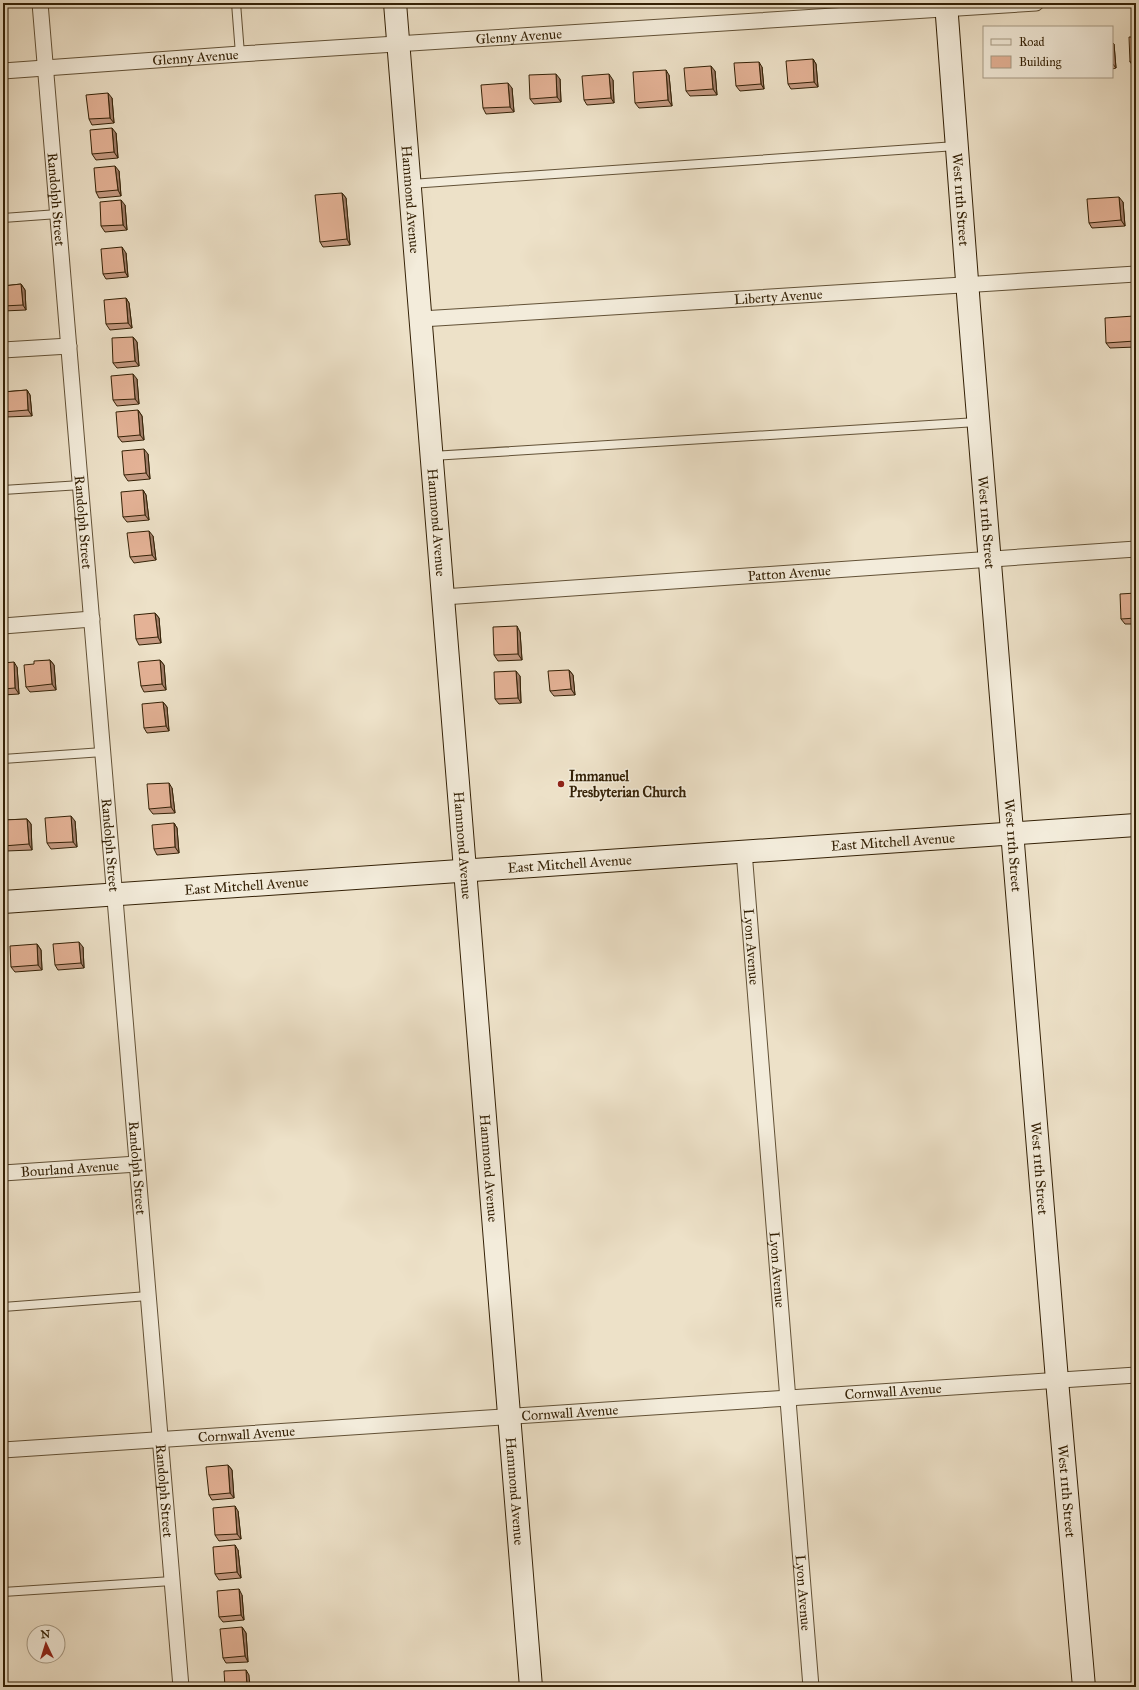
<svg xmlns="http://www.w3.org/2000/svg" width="1139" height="1690" font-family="'IM FELL Great Primer',serif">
  <rect width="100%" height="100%" fill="#ede1c8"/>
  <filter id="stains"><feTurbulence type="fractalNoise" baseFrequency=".005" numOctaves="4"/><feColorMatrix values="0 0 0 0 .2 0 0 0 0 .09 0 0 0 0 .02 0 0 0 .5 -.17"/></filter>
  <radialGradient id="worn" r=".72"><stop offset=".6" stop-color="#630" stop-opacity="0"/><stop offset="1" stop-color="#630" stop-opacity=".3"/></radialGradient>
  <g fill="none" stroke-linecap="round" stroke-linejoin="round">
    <g stroke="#625136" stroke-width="10">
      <g id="lane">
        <polyline points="236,3 240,54"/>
        <polyline points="411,184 956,146"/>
        <polyline points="3,218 58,214"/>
        <polyline points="432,456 977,422"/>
        <polyline points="3,490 81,485"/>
        <polyline points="3,759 103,752"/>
        <polyline points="3,1307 148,1296"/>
        <polyline points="3,1592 172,1581"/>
      </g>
    </g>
    <g stroke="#625136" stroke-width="17">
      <g id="street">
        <path id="s1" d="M40,3l141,1684"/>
        <path id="s2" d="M3,71l237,-17 796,-51"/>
        <path id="s3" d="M421,319l715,-45"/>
        <polyline points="3,350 69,346"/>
        <path id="s4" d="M443,597l693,-48"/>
        <polyline points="3,626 92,619"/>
        <path id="s5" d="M744,851l67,836"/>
        <path id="s6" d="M3,1173l134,-9"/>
        <path id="s7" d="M3,1450l1133,-75"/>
      </g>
    </g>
    <g stroke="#342106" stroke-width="24">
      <g id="secondary">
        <path id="s8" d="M395,3l136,1684"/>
        <path id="s9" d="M946,3l23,304 88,1073 27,307"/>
        <path id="s10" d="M3,902l1133,-77"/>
      </g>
    </g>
    <use href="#lane" stroke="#f3ecdb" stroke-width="8"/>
    <use href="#street" stroke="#f3ecdb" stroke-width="15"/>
    <use href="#secondary" stroke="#f3ecdb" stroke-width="22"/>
  </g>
  <g fill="#c49981" stroke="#342106">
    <polygon points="1136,37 1136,67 1134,67 1130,62"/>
    <polygon points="1112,42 1114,44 1116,68 1112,69"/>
    <polygon points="813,59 816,64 818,87 791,89 788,84"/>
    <polygon points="762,67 764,89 740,91 736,86"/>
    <polygon points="715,71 717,95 690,96 686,91"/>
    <polygon points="669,75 672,106 639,108 635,103"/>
    <polygon points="560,79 561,102 534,104 530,99"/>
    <polygon points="613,80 614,103 587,105 584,100"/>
    <polygon points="512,88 514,112 486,114 483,108"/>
    <polygon points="112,98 114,123 92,125 89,119"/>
    <polygon points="116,133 118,158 96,160 92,154"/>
    <polygon points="119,171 121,196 99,198 96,192"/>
    <polygon points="342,193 346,198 350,245 323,247 320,242"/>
    <polygon points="1123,202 1125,226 1092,228 1089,223"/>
    <polygon points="125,205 127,230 105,232 101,226"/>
    <polygon points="126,253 128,277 106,279 103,274"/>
    <polygon points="21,284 25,290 26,310 3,311 3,286"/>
    <polygon points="126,298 129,303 132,328 110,330 106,324"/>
    <polygon points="1136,319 1136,347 1110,348 1106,343"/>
    <polygon points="133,337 137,342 139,366 117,368 113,363"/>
    <polygon points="137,379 139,404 117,406 113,400"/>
    <polygon points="27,390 30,395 32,416 6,417 3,414 3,392"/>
    <polygon points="138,410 142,416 144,440 122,442 118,437"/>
    <polygon points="148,454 150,479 128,481 124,475"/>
    <polygon points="143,490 146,495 149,520 127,522 123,517"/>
    <polygon points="153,536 156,560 134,563 130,557"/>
    <polygon points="1136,593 1136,624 1125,624 1121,619"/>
    <polygon points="155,613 159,618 161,643 139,645 136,639"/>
    <polygon points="520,632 522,660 498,661 494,655"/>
    <polygon points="50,660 54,665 56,690 30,692 26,687 34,664"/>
    <polygon points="160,660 164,665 166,690 144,692 141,686"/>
    <polygon points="3,663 17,667 19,694 3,695"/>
    <polygon points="569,670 573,675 575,695 554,696 550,691"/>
    <polygon points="520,676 521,703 499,704 495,699"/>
    <polygon points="163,702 167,707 169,731 147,733 144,728"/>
    <polygon points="172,788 175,813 153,814 149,809"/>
    <polygon points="27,819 31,824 32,850 6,851 3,847 3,820"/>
    <polygon points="75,821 77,847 51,849 47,843"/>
    <polygon points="174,823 177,828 179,853 157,855 154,849"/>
    <polygon points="37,944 41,950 42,970 15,972 11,967"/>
    <polygon points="83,947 84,968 58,970 55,965"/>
    <polygon points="228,1465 232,1470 234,1498 212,1500 209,1495"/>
    <polygon points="238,1511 241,1539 219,1541 215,1535"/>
    <polygon points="238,1550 241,1578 219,1580 215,1574"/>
    <polygon points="242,1595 244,1620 223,1622 219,1617"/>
    <polygon points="242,1627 246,1633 248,1662 226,1663 223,1658"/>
  </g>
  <g fill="#a07d69" stroke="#342106">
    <polygon points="1112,42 1114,44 1116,68 1112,63"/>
    <polygon points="813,59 816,64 818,87 814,82"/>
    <polygon points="759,62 762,67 764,89 761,84"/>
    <polygon points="711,66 715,71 717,95 713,89"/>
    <polygon points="666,70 669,75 672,106 668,100"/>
    <polygon points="556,74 560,79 561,102 557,97"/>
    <polygon points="609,74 613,80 614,103 611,98"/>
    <polygon points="508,83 512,88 514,112 510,107"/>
    <polygon points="108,93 112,98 114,123 110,118"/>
    <polygon points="112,128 116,133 118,158 114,152"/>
    <polygon points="115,166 119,171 121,196 118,190"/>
    <polygon points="342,193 346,198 350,245 347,239"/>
    <polygon points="1119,197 1123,202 1125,226 1121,220"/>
    <polygon points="121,200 125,205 127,230 123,225"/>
    <polygon points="122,247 126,253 128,277 125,272"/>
    <polygon points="21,284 25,290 26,310 23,305"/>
    <polygon points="126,298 129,303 132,328 128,323"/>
    <polygon points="1134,316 1136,319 1136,342 1135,341"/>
    <polygon points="133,337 137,342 139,366 135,361"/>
    <polygon points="133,374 137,379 139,404 135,399"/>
    <polygon points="27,390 30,395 32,416 28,410"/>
    <polygon points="138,410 142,416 144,440 140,435"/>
    <polygon points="144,449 148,454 150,479 146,473"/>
    <polygon points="143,490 146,495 149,520 145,515"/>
    <polygon points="149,531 153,536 156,560 152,555"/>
    <polygon points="3,563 4,564 5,585 3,582"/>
    <polygon points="155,613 159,618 161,643 158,637"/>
    <polygon points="517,626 520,632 522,660 518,654"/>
    <polygon points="50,660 54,665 56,690 52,684"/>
    <polygon points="160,660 164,665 166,690 162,684"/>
    <polygon points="14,662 17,667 19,694 15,688"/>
    <polygon points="569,670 573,675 575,695 571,689"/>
    <polygon points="516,671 520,676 521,703 518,698"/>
    <polygon points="163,702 167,707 169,731 166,726"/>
    <polygon points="169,783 172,788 175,813 171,807"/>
    <polygon points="71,816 75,821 77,847 73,842"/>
    <polygon points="27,819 31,824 32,850 29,844"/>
    <polygon points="174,823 177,828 179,853 175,847"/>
    <polygon points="79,942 83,947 84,968 81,963"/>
    <polygon points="37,944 41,950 42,970 38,965"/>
    <polygon points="228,1465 232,1470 234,1498 230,1493"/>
    <polygon points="235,1506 238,1511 241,1539 237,1534"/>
    <polygon points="235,1545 238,1550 241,1578 237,1572"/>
    <polygon points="239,1589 242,1595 244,1620 241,1615"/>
    <polygon points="242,1627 246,1633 248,1662 245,1656"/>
    <polygon points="246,1670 249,1675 250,1687 247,1687"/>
  </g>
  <g fill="#e4b296" stroke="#342106">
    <polygon points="1129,37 1136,37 1136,61 1130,62"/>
    <polygon points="813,59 814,82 788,84 786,61"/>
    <polygon points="759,62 761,84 736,86 734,63"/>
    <polygon points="711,66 713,89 686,91 684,68"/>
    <polygon points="666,70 668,100 635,103 633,72"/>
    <polygon points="556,74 557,97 530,99 529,75"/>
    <polygon points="609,74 611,98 584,100 582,76"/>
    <polygon points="508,83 510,107 483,108 481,85"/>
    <polygon points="108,93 110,118 89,119 86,95"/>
    <polygon points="112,128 114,152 92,154 90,130"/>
    <polygon points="115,166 118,190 96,192 94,168"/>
    <polygon points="342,193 347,239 320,242 315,195"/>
    <polygon points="1119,197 1121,220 1089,223 1087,199"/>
    <polygon points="121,200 123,225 101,226 100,202"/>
    <polygon points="122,247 125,272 103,274 101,249"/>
    <polygon points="21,284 23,305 3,306 3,286"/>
    <polygon points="126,298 128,323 106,324 104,300"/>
    <polygon points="1134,316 1135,341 1106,343 1105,318"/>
    <polygon points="133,337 135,361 113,363 112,338"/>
    <polygon points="133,374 135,399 113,400 111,376"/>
    <polygon points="27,390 28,410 3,412 3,392"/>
    <polygon points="138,410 140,435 118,437 116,412"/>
    <polygon points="144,449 146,473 124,475 122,451"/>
    <polygon points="143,490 145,515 123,517 121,492"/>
    <polygon points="149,531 152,555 130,557 127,533"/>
    <polygon points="1136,593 1136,618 1121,619 1120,594"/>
    <polygon points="155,613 158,637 136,639 134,615"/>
    <polygon points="517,626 518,654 494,655 493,627"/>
    <polygon points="50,660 52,684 26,687 24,665 34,664 34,661"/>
    <polygon points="160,660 162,684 141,686 138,662"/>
    <polygon points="14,662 15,688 3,689 3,663"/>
    <polygon points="569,670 571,689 550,691 548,671"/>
    <polygon points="516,671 518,698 495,699 494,672"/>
    <polygon points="163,702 166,726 144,728 142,704"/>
    <polygon points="169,783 171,807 149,809 147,784"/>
    <polygon points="71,816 73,842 47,843 45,818"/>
    <polygon points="27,819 29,844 3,846 3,820"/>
    <polygon points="174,823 175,847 154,849 152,825"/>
    <polygon points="79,942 81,963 55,965 53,944"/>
    <polygon points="37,944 38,965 11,967 10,946"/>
    <polygon points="228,1465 230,1493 209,1495 206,1467"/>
    <polygon points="235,1506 237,1534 215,1535 213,1508"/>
    <polygon points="235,1545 237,1572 215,1574 213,1547"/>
    <polygon points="239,1589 241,1615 219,1617 217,1591"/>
    <polygon points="242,1627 245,1656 223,1658 220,1629"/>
    <polygon points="246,1670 247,1687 225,1687 224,1671"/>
  </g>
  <circle fill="#8f2418" stroke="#f3ecdb" stroke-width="1.5" cx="561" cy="784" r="4"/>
  <g text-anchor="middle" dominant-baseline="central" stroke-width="3" stroke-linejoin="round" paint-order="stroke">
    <g font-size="14" fill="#342106" stroke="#f3ecdb">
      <text stroke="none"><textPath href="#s2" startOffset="517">Glenny Avenue</textPath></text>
      <text stroke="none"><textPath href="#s2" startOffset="193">Glenny Avenue</textPath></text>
      <text stroke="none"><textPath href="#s1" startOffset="197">Randolph Street</textPath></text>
      <text stroke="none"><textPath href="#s8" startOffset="197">Hammond Avenue</textPath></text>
      <text stroke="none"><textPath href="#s9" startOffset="197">West 11th Street</textPath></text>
      <text stroke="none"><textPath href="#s3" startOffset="358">Liberty Avenue</textPath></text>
      <text stroke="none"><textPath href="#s1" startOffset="521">Randolph Street</textPath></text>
      <text stroke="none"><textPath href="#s8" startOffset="521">Hammond Avenue</textPath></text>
      <text stroke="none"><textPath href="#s9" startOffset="521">West 11th Street</textPath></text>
      <text stroke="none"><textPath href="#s4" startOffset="347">Patton Avenue</textPath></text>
      <text stroke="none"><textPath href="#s10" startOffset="892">East Mitchell Avenue</textPath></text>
      <text stroke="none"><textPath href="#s1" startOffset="845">Randolph Street</textPath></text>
      <text stroke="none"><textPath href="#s8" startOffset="845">Hammond Avenue</textPath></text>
      <text stroke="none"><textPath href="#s9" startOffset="845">West 11th Street</textPath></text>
      <text stroke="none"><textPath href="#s10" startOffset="568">East Mitchell Avenue</textPath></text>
      <text stroke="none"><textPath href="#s10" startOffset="244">East Mitchell Avenue</textPath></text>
      <text stroke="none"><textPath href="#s5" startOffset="96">Lyon Avenue</textPath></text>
      <text stroke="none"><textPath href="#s6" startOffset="67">Bourland Avenue</textPath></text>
      <text stroke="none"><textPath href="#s1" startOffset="1169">Randolph Street</textPath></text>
      <text stroke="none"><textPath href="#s8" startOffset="1169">Hammond Avenue</textPath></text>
      <text stroke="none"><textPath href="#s9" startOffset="1169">West 11th Street</textPath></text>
      <text stroke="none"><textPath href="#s5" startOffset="420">Lyon Avenue</textPath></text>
      <text stroke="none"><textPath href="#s7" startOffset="892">Cornwall Avenue</textPath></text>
      <text stroke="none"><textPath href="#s7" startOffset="568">Cornwall Avenue</textPath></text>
      <text stroke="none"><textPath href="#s7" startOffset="244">Cornwall Avenue</textPath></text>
      <text stroke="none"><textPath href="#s1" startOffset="1493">Randolph Street</textPath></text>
      <text stroke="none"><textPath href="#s8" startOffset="1493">Hammond Avenue</textPath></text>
      <text stroke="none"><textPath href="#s9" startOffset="1493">West 11th Street</textPath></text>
      <text stroke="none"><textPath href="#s5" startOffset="744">Lyon Avenue</textPath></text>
    </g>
    <g font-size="14" font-weight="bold" fill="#342106" stroke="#f3ecdb" text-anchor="start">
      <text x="569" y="776">Immanuel<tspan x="569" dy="16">Presbyterian Church</tspan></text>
    </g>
  </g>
  <rect width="1139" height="1690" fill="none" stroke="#ede1c8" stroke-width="16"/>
  <rect x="4" y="4" width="1131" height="1682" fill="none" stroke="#342106" stroke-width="2"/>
  <rect x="8" y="8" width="1123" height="1674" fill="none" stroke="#342106"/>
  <rect x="983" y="26" width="130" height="52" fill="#f3ecdb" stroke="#a79b86"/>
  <rect x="991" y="39" width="20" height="6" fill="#f3ecdb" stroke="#a79b86"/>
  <text x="1019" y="46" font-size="12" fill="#342106">Road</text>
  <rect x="991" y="56" width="20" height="12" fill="#e4b296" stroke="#a79b86"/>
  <text x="1019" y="66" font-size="12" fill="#342106">Building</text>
  <g transform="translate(46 1644) rotate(356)"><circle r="19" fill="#f3ecdb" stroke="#a79b86"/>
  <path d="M0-3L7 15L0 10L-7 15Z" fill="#8f2418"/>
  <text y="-6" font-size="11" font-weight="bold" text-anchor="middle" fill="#342106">N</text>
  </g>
  <rect width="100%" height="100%" filter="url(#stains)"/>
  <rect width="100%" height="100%" fill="url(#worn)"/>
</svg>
